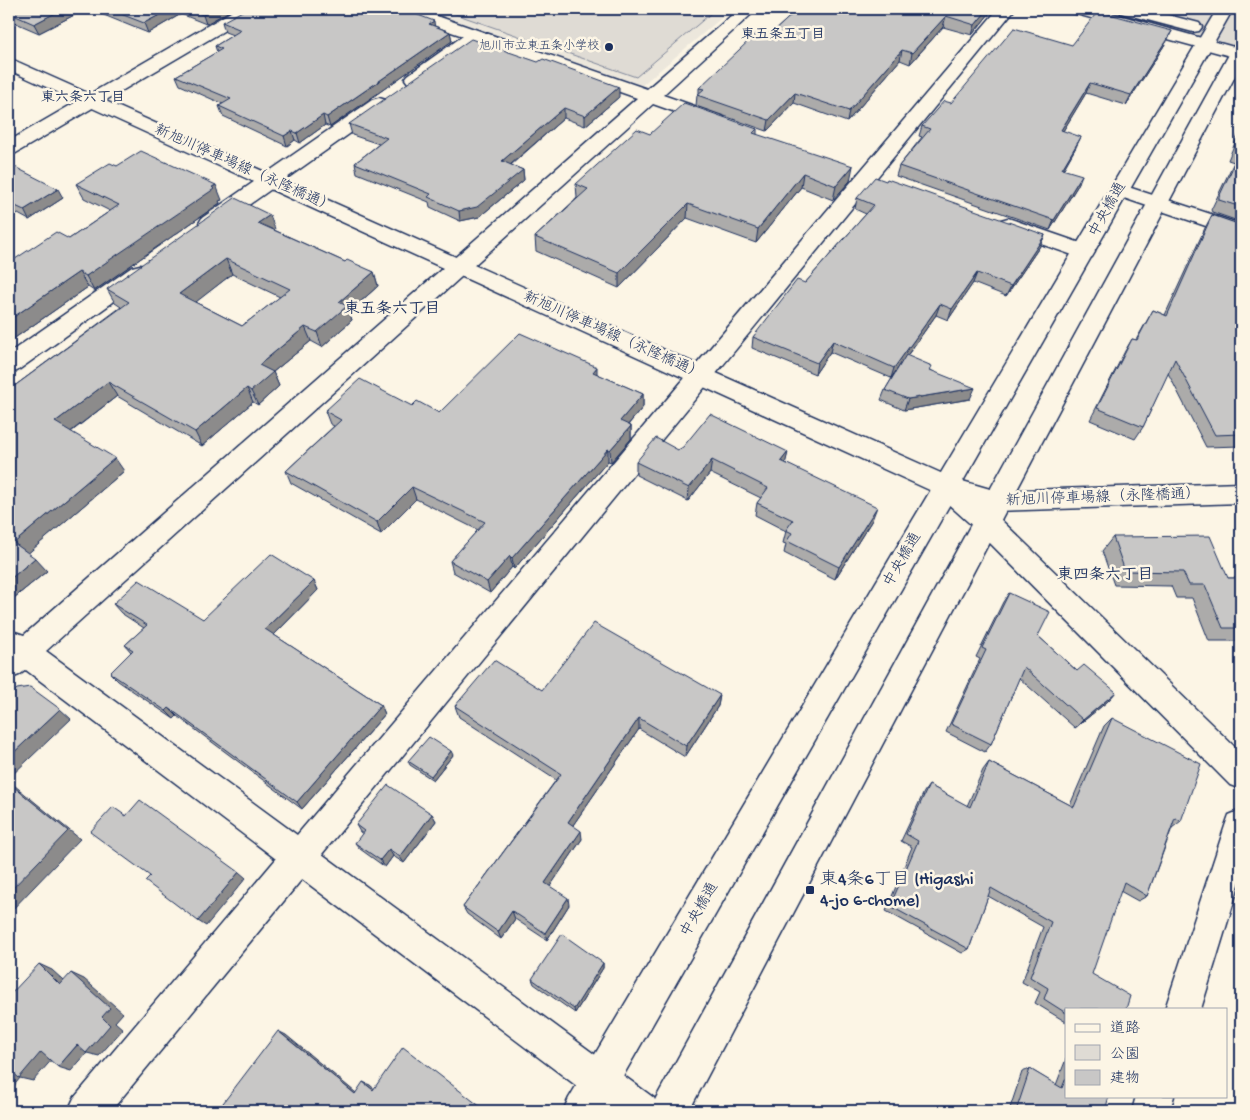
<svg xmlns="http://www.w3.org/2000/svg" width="1250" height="1120" font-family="'Gochi Hand','Klee One',sans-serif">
  <rect width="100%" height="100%" fill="#fcf5e5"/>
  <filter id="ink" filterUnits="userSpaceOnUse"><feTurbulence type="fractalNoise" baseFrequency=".02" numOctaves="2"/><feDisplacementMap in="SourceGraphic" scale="10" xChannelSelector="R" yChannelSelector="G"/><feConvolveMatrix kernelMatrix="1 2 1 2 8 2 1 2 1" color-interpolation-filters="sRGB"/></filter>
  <g filter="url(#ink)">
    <polygon fill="#ece7dc" points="422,9 732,9 641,86"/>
    <g fill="#dfdbd4" stroke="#7d8599">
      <polygon points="441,9 716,9 636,77"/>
      <polygon points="1079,9 1241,9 1241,55"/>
    </g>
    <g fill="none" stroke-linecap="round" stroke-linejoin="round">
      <g stroke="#1b2f5e" stroke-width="3">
        <polygon id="pedestrian" points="1119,9 1145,9 1199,23 1202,27 1199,31 1193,32 1121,13"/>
      </g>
      <g stroke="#1b2f5e" stroke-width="3">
        <g id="minor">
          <polygon points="394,9 417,9 647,89 739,9 757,9 663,95 723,116 725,120 723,124 709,124 653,104 46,651 297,835 998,9 1015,9 322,854 654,1098 660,1111 610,1111 302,879 111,1111 68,1111 74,1098 276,859 26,670 19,675 9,679 9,630 24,635 637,98 478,42 420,83 408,83 405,79 408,75 463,36 396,13"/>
          <polygon points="1071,9 1097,9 1241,49 1241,59 1073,13"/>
          <polygon points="379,98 386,100 388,104 386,108 216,228 209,230 202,228 199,223 202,218 372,100"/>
          <polygon points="1119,184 1241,224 1241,238 1112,194 1109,190 1112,186"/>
          <polygon points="1008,218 1092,247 1095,252 1092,257 1084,259 1001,230 997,225 1001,220"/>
          <polygon points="140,265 148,267 151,272 148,277 17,371 9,373 9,353 132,267"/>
          <polygon points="945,476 954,479 995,514 1241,753 1241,789 1230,785 977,530 936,493 932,486 936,479"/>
          <polygon points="1241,810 1241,878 1201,1009 1165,1009 1225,826 1229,815"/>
          <polygon points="1136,1096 1174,1096 1170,1111 1132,1111"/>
        </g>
      </g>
      <g stroke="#1b2f5e" stroke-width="3">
        <g id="tertiary">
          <polygon points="236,9 256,9 254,13 16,153 9,155 9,141"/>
          <polygon points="1217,9 1233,9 603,1111 563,1111 569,1098"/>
          <polygon points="1241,44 1241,65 689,1111 650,1111 656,1098 1232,49 1235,45"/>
        </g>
      </g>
      <g stroke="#1b2f5e" stroke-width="3">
        <polygon id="secondary" points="9,58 952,478 997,491 1241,483 1241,503 997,511 936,493 9,70"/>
      </g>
      <use href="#pedestrian" fill="#fcf5e5" fill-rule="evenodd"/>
      <use href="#minor" fill="#fcf5e5" fill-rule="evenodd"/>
      <use href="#tertiary" fill="#fcf5e5" fill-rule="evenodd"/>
      <use href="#secondary" fill="#fcf5e5" fill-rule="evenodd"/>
    </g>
    <g fill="#acabaa" stroke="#1b2f5e" fill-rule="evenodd">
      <polygon points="9,9 86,9 39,33 9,20"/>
      <polygon points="89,9 233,9 206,24 181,14 148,33"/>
      <polygon points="798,9 993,9 972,35 943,27 910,64 900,60 847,122 794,103 767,131 696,106 697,95 699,94 699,88 771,34"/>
      <polygon points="222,22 435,26 450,32 452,41 330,127 325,125 300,143 295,140 287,146 223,116 219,106 223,104 180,85 176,76 217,52 215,46 233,35 225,32"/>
      <polygon points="1167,41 1126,105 1086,93 1063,131 1076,147 1063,169 1078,185 1050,230 896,176 899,166 922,137 919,136 922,126 951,103"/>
      <polygon points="619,97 585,126 564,118 511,165 523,170 524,180 479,217 460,221 430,207 429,202 357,173 355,163 379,144 352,135 349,124"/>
      <polygon points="1241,128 1241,222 1212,212 1211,210 1234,162 1228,160"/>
      <polygon points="757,129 757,135 850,181 833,200 801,187 756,243 687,218 619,288 536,251 535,237 577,198 576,184 650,134"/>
      <polygon points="9,164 63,198 29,220 9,209"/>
      <polygon points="117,166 222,200 219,201 220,203 94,291 88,287 9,342 9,263 69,239 110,211 84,198 76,184"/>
      <polygon points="857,198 1045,235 1040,246 1006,296 973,283 948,320 936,315 907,356 931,370 970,399 904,410 881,400 885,390 898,368 891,378 830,352 815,374 752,348 753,337 805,283 866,214 855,209"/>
      <polygon points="1212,215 1241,225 1241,446 1206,447 1168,373 1143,427 1135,439 1090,420 1125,351 1132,339 1136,340 1153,310 1165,315 1205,228"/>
      <path d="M275,229l-1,1 71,32 29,10 4,14 -29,26 3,8 -30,27 -11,-6 -38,31 6,14 -21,19 -5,-3 -51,44 -85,-50 -46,36 53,39 -96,82 19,18 -38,31v-212l112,-83 -6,-4 -8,-14zM232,274l48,23 -38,29 -47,-24z"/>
      <polygon points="597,374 643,394 643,407 628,425 631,426 631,439 611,462 608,461 514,569 512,567 490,593 453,572 450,561 478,530 416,499 381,534 291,483 286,471 334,426 330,424 325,411 412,406 439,413"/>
      <polygon points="678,450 788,452 785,463 872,520 835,579 784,553 786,544 783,543 786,531 755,515 757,503 761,498 710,473 688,501 636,475 636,462"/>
      <polygon points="1113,537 1228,578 1241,578 1241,641 1209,641 1192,598 1176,598 1171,586 1114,585 1102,551"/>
      <polygon points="314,581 318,590 274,635 381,705 385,714 302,809 177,716 174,719 118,681 110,673 131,652 125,645 144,628 121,613 113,604 203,619"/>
      <polygon points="1009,593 1038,636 1077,671 1116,692 1108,701 1075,728 1019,678 991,744 985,752 946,732 980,659 976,657 1003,602"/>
      <polygon points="542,690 720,695 718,706 685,757 639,729 573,825 582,839 550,886 569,905 547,940 515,919 501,939 467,914 463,907 556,780 459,717 455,706"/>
      <polygon points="1112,718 1181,821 1172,828 1147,896 1138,901 1120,891 1066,1009 1066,1022 1035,1003 1040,992 1022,982 1043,927 988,896 969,949 962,953 886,911 912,847 901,841 924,792 929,785 967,806 983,770 989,762 1070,805 1104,726"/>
      <polygon points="453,755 433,780 410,765 408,761"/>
      <polygon points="432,814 436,821 404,863 393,856 385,867 360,849 355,843 363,834 360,832 356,825"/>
      <polygon points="603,963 603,968 575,1013 534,984 532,979"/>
      <polygon points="1066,1059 1066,1096 1105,1111 1009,1111 1022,1072 1030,1069 1056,1085"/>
    </g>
    <g fill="#8c8b8b" stroke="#1b2f5e">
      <polygon points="63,9 86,9 39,33 34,24"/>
      <polygon points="171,9 179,9 181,14 148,33 144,23"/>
      <polygon points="213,9 233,9 206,24 203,15"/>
      <polygon points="988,9 993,9 972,35 975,25"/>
      <polygon points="946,16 943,27 910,64 912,53"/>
      <polygon points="434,21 435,30 429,24"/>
      <polygon points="1172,31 1167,41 1126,105 1131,95"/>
      <polygon points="450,32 452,41 330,127 327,117"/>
      <polygon points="902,50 900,60 847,122 849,111"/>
      <polygon points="1090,83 1086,93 1057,141 1061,130"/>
      <polygon points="619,87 619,97 585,126 585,116"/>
      <polygon points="795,93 794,103 767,131 769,120"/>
      <polygon points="564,108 564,118 503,171 502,161"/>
      <polygon points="323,115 325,125 300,143 297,133"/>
      <polygon points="292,131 295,140 287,146 284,136"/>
      <polygon points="1081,137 1076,147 1058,179 1062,169"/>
      <polygon points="853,166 850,181 833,200 836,186"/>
      <polygon points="523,170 524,180 479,217 460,221 459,211"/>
      <polygon points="803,173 801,187 756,243 758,229"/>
      <polygon points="1082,175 1078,185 1050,230 1054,220"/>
      <polygon points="216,185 222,200 219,201 220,203 94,291 86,276"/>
      <polygon points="58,189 63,198 29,220 24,210"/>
      <polygon points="688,204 687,218 619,288 619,273"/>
      <polygon points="270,215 275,229 264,238 258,223"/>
      <polygon points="1045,235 1040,246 1006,296 1011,286"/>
      <polygon points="226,259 232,274 187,309 179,294"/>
      <polygon points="79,272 88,287 9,342 9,320"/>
      <polygon points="374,272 378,286 349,312 352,320 322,347 317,332 339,302"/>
      <polygon points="977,273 973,283 948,320 952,309"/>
      <polygon points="940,304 936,315 891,378 894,368"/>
      <polygon points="305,327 311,341 273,372 279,386 258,405 251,391 259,365"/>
      <polygon points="833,341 830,352 815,374 817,363"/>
      <polygon points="597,367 597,380 593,372"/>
      <polygon points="108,382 117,396 65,436 55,422"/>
      <polygon points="247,388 253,402 202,446 195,432"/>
      <polygon points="975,388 970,399 904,410 908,399"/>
      <polygon points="643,394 643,407 620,434 620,421"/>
      <polygon points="631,426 631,439 611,462 610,450"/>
      <polygon points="608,449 608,461 514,569 512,558"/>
      <polygon points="788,452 785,465 781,461"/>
      <polygon points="115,458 124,471 25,556 14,543"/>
      <polygon points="712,460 710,473 688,501 689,488"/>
      <polygon points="412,487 416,499 381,534 377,522"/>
      <polygon points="877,507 872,520 835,579 839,567"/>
      <polygon points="510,556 512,567 490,593 487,582"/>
      <polygon points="35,558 47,571 9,602 9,580"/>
      <polygon points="314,581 318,590 271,638 265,629"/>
      <polygon points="1116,692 1108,701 1075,728 1083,720"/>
      <polygon points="720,695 718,706 685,757 686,746"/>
      <polygon points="381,705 385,714 302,809 297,802"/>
      <polygon points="169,708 177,716 174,719 166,711"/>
      <polygon points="60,709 71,719 9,778 9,757"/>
      <polygon points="639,718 639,729 569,831 568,822"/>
      <polygon points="451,751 453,755 433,780 431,776"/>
      <polygon points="9,781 80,839 9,913"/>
      <polygon points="432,814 436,821 404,863 400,857"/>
      <polygon points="581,831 582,839 547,891 545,883"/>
      <polygon points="389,849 393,856 385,867 380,860"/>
      <polygon points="239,872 246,878 206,926 198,921"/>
      <polygon points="568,898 569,905 547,940 545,933"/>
      <polygon points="512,911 515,919 501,939 498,932"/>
      <polygon points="603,963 603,968 575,1013 574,1009"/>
      <polygon points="39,964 52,970 74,990 60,985"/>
      <polygon points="71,973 84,979 123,1013 115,1022 123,1029 99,1056 87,1053 71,1071 58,1067 102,1017"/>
      <polygon points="278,1031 286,1035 361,1097 355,1094"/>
      <polygon points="41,1052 55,1056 33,1081 20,1078 9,1092 9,1071"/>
      <polygon points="363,1082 370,1085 379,1093 373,1090"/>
    </g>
    <g fill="#c8c7c6" stroke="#1b2f5e" fill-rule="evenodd">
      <polygon points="9,9 63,9 34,24 9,13"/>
      <polygon points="108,9 171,9 144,23"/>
      <polygon points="187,9 213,9 203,15"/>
      <polygon points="246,9 402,9 434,21 429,24 450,32 327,117 323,115 297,133 292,131 284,136 219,106 231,99 176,76 222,49 215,46 241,30 222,22"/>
      <polygon points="798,9 988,9 975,25 946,16 912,53 902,50 849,111 795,93 769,120 697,95 704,89 699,88 759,31 771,34"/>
      <polygon points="1098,11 1172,31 1131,95 1090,83 1061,130 1081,137 1062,169 1082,175 1054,220 899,166 930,129 922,126 944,101 951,103 1014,28 1072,45"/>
      <polygon points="471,39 538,62 543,59 619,87 585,116 564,108 502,161 523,170 477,207 459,211 428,197 431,194 355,163 387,138 349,124"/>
      <polygon points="684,103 757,129 753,133 853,166 836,186 803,173 758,229 688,204 619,273 535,237 588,189 576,184 637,129 650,134"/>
      <polygon points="1241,133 1241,149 1235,147"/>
      <polygon points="1241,150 1241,207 1219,200 1219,197"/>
      <polygon points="141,151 216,185 212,187 214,189 86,276 79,272 9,320 9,263 56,232 69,239 119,205 76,184 110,163 117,166"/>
      <polygon points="9,164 58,189 24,210 9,203"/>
      <polygon points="875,177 886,181 887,179 1045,235 1011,286 977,273 952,309 940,304 894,368 833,341 817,363 753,337 797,280 805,283 874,205 857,198"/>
      <path d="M235,198l35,17 -12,8 87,39 2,-2 27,12 -35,30 8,4 -30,26 -12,-5 -46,38 14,7 -22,19 -4,-3 -52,44 -87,-50 -53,40 60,36 -101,85 21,15 -26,22v-190l120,-88 -22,-13zM226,259l64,30 -48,37 -63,-32z"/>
      <polygon points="1212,215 1241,225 1241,434 1215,435 1175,359 1143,427 1097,408 1132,339 1137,340 1153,310 1167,316"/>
      <polygon points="520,333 597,367 593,372 643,394 620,421 631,426 610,450 608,449 512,558 510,556 487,582 450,561 485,522 412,487 377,522 286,471 341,420 325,411 360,379 412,406 417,401 439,413"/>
      <polygon points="906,355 932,366 930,370 975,388 908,399 885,390"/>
      <polygon points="710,414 788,452 781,461 877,507 839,567 787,541 792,533 786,530 793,520 757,503 768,488 712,460 689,488 636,462 656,438 678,450 683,447"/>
      <polygon points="1210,536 1228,578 1241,578 1241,628 1223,628 1205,585 1189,585 1183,572 1125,571 1113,537"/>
      <polygon points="271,554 314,581 265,629 381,705 297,802 169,708 166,711 110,673 133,650 125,645 147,625 113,604 139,580 203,619"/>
      <polygon points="1009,593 1050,612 1038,636 1077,671 1084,665 1116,692 1083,720 1024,667 991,744 951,724 986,650 982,648"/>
      <polygon points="594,623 720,695 686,746 639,718 568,822 581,831 545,883 568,898 545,933 512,911 498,932 463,907 561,774 455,706 494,660 542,690"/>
      <polygon points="30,687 60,709 9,757 9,696 17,689"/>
      <polygon points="1112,718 1201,764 1181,821 1175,818 1147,896 1124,882 1092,974 1130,996 1126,1009 1066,1009 1066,1013 1044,999 1048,988 1030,977 1051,922 991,888 969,949 890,906 918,841 906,834 929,785 970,807 989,762 1074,807"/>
      <polygon points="429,737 451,751 431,776 408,761"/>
      <polygon points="9,783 68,831 9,892"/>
      <polygon points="388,785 432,814 400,857 389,849 380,860 355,843 364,831 356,825"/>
      <polygon points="140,800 239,872 198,921 145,881 150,876 90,832 113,807 126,816"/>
      <polygon points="562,934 603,963 574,1009 532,979"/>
      <polygon points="39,964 60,985 71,973 110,1008 102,1017 110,1025 86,1053 77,1045 58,1067 41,1052 19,1078 10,1070 9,1071 9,996"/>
      <polygon points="278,1031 355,1094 363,1082 373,1090 403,1047 486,1111 217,1111"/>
      <polygon points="1030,1069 1062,1088 1066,1078 1066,1096 1109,1096 1105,1111 1016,1111"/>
    </g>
  </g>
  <g fill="#1b2f5e" stroke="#fcf5e5" stroke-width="2">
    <circle cx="609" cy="47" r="5"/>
    <rect x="805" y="885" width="10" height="10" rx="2.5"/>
  </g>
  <g text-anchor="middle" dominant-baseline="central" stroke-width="5" stroke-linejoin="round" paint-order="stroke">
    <g font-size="12" fill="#1b2f5e" stroke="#fcf5e5" text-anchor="end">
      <text x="599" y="47">旭川市立東五条小学校</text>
    </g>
    <g font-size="14" font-weight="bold" fill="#1b2f5e" stroke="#fcf5e5">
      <text x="783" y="35">東五条五丁目</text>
      <text x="83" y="98">東六条六丁目</text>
    </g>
    <g font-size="15" fill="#1b2f5e" stroke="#fcf5e5">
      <text transform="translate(244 169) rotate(24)">新旭川停車場線（永隆橋通）</text>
      <text transform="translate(1108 210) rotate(-61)">中央橋通</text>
      <text transform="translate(613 336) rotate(24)">新旭川停車場線（永隆橋通）</text>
      <text transform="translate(1103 498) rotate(-2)">新旭川停車場線（永隆橋通）</text>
      <text transform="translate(903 560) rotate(-60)">中央橋通</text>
      <text transform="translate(700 910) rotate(-60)">中央橋通</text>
    </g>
    <g font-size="16" font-weight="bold" fill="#1b2f5e" stroke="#fcf5e5">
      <text x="392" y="310">東五条六丁目</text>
      <text x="1105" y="576">東四条六丁目</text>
    </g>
    <g font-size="18" fill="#1b2f5e" stroke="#fcf5e5" text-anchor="start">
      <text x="820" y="880">東4条6丁目 (Higashi<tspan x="820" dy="21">4-jo 6-chome)</tspan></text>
    </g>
  </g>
  <rect width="1250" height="1120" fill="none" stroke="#fcf5e5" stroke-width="30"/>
  <rect x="15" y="15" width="1220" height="1090" fill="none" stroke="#1b2f5e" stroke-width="2" filter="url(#ink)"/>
  <rect x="1065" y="1008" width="162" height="90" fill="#fcf5e5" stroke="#a2a6af"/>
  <rect x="1075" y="1024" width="25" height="8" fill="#fcf5e5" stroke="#a2a6af"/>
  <text x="1110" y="1032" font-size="15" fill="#1b2f5e">道路</text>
  <rect x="1075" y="1045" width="25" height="15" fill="#dfdbd4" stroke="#a2a6af"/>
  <text x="1110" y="1058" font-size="15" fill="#1b2f5e">公園</text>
  <rect x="1075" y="1070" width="25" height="15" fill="#c8c7c6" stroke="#a2a6af"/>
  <text x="1110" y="1082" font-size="15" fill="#1b2f5e">建物</text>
</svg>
